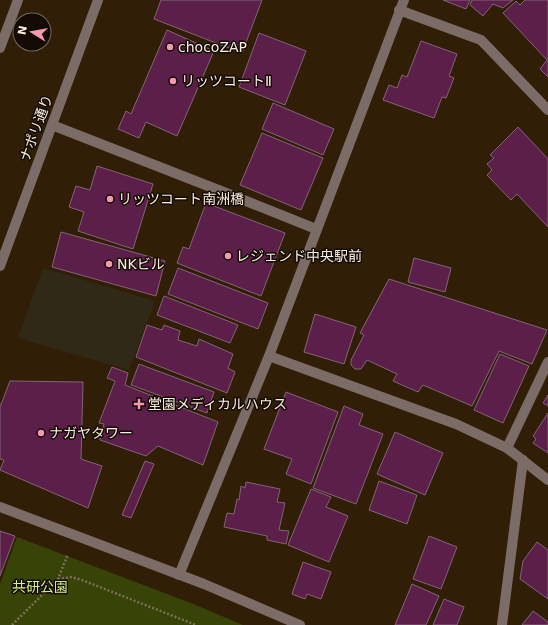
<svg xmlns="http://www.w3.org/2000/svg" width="548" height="625" font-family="'DejaVu Sans','Noto Sans JP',sans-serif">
  <rect width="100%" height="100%" fill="#301f06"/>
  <polygon fill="#312918" points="43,268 155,301 129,370 18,338"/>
  <polygon fill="#374307" points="17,537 196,605 243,625 0,625 0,584"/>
  <g fill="#5c1f49" stroke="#826476">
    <polygon points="161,0 262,0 242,53 154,19"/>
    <polygon points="443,0 470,0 466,9"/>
    <polygon points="472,0 513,0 503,8 493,4 483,16 470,5"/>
    <polygon points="525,0 548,0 548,77 540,69 547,60 503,13 516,1 520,5"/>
    <polygon points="167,30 214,51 177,136 146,122 139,138 118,129 126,111 131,114"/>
    <polygon points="259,33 306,51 285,105 239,87"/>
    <polygon points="421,41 457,54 449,76 454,78 446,98 442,97 434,118 383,100 389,85 397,88 402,75 407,77"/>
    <polygon points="273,103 334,129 323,155 262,129"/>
    <polygon points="518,127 548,159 548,227 517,194 511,200 487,175 492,170 487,164 494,158 490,155"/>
    <polygon points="262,133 323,158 301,210 240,185"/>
    <polygon points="97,166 153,184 133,249 78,231 84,212 69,207 76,186 90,190"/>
    <polygon points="206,203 285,233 261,296 177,263 183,247 189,249"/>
    <polygon points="61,232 165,261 156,296 52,267"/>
    <polygon points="414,258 451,268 445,292 408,282"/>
    <polygon points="178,268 268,303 258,329 168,294"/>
    <polygon points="389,279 547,330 532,364 499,351 472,406 423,385 418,392 393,381 397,374 367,360 361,369 355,369 351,365 351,360 364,335 360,333"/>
    <polygon points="164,296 238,325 230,343 157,315"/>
    <polygon points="315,314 356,327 344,364 304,352"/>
    <polygon points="147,325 162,330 164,325 180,331 178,340 197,346 199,339 233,354 228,368 235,372 227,393 136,357"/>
    <polygon points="500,354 529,366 503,423 474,410"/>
    <polygon points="139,364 214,392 207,413 131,385"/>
    <polygon points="112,367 128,373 125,385 218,422 203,465 158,446 146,456 100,440 104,424 99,423 115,381 107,378"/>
    <polygon points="10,381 83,382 81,459 102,466 88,508 0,470 4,460 0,459 0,407"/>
    <polygon points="286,392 338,412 311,484 286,474 292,459 264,449"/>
    <polygon points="548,395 548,406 543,403"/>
    <polygon points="344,406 363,414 359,425 383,434 356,504 313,488"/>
    <polygon points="548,413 548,453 533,443 536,439 533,436"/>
    <polygon points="395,432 443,453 425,495 377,474"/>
    <polygon points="145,461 154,464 131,518 122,515"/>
    <polygon points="379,481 417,495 407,524 369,510"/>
    <polygon points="246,482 280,489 277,502 285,503 279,530 289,531 286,544 267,540 267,536 224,527 227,513 234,514 237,499 239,500 241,486 245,488"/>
    <polygon points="311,489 331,497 326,507 348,516 329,562 288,545"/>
    <polygon points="0,531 15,536 0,576"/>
    <polygon points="429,536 457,547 441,589 413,579"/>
    <polygon points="537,542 548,550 548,599 520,579 523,561"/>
    <polygon points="303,562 331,572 321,599 307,594 305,599 292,594"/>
    <polygon points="412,584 439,596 426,625 395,625"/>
    <polygon points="444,599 464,607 457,625 433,625"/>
    <polygon points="533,611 548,622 548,625 522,625"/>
  </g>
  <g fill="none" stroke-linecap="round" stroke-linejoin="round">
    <g stroke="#7e6f5a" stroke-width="2.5" stroke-dasharray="2 2" stroke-linecap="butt">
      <polyline points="58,579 71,577 82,580 196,625"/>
      <polyline points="12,625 58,579 68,554"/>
    </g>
    <g stroke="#7c6c68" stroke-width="10">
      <polyline points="399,10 481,40 548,110"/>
      <polyline points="0,48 18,0"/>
      <polyline points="52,125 221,191 316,229"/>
      <polyline points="0,266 98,0"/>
      <polyline points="269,356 456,424 507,448 548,480"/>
      <polyline points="507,448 548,362"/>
      <polyline points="0,507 204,584 300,625"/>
      <polyline points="179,575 269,356 404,0"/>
      <polyline points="502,625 523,460"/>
    </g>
  </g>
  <g fill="#f29aaf" stroke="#120a03" stroke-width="1.5">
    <circle cx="170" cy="47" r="4"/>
    <circle cx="173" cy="81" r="4"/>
    <circle cx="110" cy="199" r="4"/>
    <circle cx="228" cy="256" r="4"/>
    <circle cx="109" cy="264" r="4"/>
    <path d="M137 398h4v4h4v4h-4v4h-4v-4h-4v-4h4z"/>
    <circle cx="41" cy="433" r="4"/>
  </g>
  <g text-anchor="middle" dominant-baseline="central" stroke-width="3" stroke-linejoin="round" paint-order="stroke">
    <g font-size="14" fill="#faeee0" stroke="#120a03" text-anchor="start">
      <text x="178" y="47">chocoZAP</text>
      <text x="181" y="81">リッツコートⅡ</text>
      <text x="118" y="199">リッツコート南洲橋</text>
      <text x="236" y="256">レジェンド中央駅前</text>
      <text x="117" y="264">NKビル</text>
      <text x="148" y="404">堂園メディカルハウス</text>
      <text x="49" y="433">ナガヤタワー</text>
    </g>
    <g font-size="14" fill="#faeee0" stroke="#120a03">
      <text transform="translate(36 128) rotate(-70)">ナポリ通り</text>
    </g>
    <g font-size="14" fill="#d5ef87" stroke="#120a03">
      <text x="40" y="587">共研公園</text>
    </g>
  </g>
  <g transform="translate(32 32) rotate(281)"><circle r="19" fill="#120a03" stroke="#6f655b"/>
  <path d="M0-3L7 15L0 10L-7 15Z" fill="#f29aaf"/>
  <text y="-6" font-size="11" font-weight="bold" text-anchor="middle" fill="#faeee0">N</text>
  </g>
</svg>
